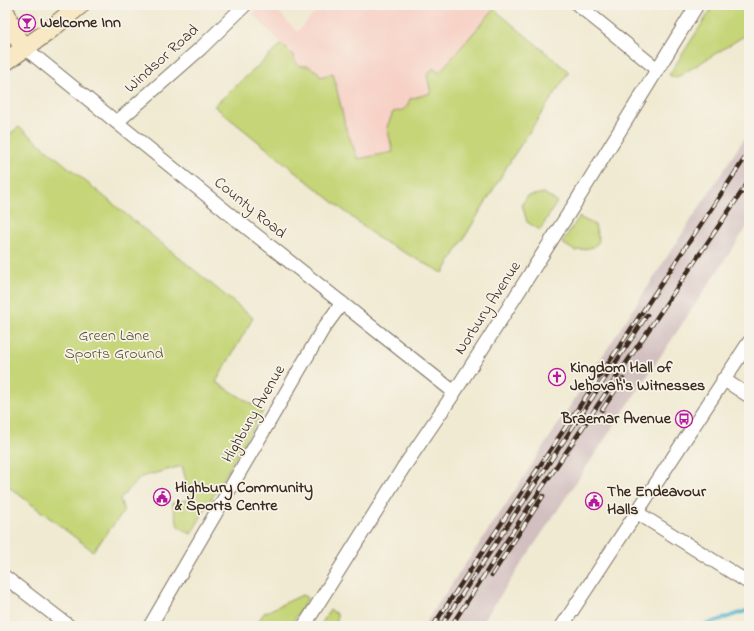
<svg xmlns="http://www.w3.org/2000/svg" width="754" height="631" font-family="'Indie Flower',sans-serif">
  <rect width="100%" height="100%" fill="#f7f3e8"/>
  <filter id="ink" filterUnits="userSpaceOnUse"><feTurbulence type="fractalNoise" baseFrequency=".025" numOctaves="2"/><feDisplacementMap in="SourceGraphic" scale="8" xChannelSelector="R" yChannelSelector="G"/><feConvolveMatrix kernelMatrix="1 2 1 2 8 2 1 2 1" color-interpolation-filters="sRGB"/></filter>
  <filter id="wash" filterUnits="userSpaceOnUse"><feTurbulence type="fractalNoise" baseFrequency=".012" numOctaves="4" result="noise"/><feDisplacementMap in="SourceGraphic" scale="16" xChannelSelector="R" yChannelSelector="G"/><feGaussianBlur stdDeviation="0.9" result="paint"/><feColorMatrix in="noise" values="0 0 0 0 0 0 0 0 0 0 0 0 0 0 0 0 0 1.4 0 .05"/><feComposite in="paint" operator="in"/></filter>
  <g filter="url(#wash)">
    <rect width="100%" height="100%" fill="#f0ead2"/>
    <polygon fill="#f7d1c6" points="262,5 272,5 297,32 322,5 488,5 569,72 514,155 443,273 379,239 214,106 282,44 253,14"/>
    <polygon fill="#d2bfbf" points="749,131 749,224 480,626 423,626 503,509"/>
    <g fill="#c5d577" stroke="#80804a">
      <polygon points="714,5 749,5 749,33 676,78 669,75"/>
      <path d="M494,9l75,63 -55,83 -71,118 -64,-34 -165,-133 68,-62 11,11 1,4 4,6 4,1h6l10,6 2,5 13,-4 13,56 12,30 35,-7 -6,-25 6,-15c11,-2 13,-2 17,-13l21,-6 -4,-17 6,-8 6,5z"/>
      <polygon points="19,127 253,318 216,382 263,411 191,534 178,526 172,503 191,499 182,466 141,477 120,499 124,511 93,551 5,484 5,137"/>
      <polygon points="544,193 557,202 540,230 527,222 522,204 528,196"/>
      <polygon points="579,217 595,225 599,241 594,247 575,251 562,243"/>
      <polygon points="302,595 308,598 290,626 255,626 264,613"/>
      <polygon points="330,610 337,614 337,626 320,626"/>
    </g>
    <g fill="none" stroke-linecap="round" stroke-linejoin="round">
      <polyline stroke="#4bb3ca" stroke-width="3.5" points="701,626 749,610"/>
    </g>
  </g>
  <g filter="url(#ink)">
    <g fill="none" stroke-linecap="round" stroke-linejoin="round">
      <g stroke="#7a6d5d" stroke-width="15">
        <g id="street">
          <polyline points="578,5 657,69"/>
          <polyline points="25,48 232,216 454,392"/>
          <polyline points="117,122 201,48 245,5"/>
          <polyline points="723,379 749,396"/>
          <polyline points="636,512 749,583"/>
          <polyline points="5,577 69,626"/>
          <polyline points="150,626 323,329 342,303"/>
          <polyline points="304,626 403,468 452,396 574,205 697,5"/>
          <polyline points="562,626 749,342"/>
        </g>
      </g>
      <g stroke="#7a6d5d" stroke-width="20">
        <g id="secondary">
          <polyline points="5,11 16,36 25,48"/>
          <polyline points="5,62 46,33 80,5"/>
        </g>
      </g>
      <use href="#street" stroke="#fff" stroke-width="13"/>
      <use href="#secondary" stroke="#f8e8c3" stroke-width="18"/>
      <g stroke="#3b2a1e" stroke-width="4.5">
        <g id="rail">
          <polyline points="602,410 623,379"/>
          <polyline points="492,575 543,496"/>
          <polyline points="433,626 749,152"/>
          <polyline points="441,626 647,315"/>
          <polyline points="451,626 529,507 749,181"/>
        </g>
      </g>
      <use href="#rail" stroke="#f7f3e8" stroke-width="3" stroke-dasharray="9" stroke-linecap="butt"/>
    </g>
  </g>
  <defs>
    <g id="bar-ring" transform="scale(0.9)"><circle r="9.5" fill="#f7f3e8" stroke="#b5179e" stroke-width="1.5"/><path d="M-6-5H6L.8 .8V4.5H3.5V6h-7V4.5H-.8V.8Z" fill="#b5179e"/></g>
    <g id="church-ring" transform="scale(0.9)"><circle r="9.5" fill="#f7f3e8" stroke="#b5179e" stroke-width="1.5"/><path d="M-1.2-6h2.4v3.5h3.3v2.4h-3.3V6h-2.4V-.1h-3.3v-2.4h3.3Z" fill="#b5179e"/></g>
    <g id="bus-ring" transform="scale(0.9)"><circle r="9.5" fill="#f7f3e8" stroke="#b5179e" stroke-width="1.5"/><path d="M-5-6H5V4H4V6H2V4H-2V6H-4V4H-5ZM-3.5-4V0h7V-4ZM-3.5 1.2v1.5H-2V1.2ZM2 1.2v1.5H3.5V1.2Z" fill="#b5179e"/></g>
    <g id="civic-ring" transform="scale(0.9)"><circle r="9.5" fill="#f7f3e8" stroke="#b5179e" stroke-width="1.5"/><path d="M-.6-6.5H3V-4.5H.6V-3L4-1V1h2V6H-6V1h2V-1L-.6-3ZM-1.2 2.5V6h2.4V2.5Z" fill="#b5179e"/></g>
  </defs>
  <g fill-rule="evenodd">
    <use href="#bar-ring" x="27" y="23"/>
    <use href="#church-ring" x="557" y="377"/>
    <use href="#bus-ring" x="684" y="419"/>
    <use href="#civic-ring" x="162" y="497"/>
    <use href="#civic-ring" x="594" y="501"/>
  </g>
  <g text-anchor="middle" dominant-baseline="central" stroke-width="3.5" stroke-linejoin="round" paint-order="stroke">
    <g font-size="16" font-weight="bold" fill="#3b2a1e" stroke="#f7f3e8" text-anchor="start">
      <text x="40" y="23">Welcome Inn</text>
      <text x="570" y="368">Kingdom Hall of<tspan x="570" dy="18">Jehovah's Witnesses</tspan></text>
      <text x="671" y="419" text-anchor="end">Braemar Avenue</text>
      <text x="175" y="488">Highbury Community<tspan x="175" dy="18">&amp; Sports Centre</tspan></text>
      <text x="607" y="492">The Endeavour<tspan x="607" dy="18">Halls</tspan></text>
    </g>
    <g font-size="16" fill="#3b2a1e" stroke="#f7f3e8">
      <text transform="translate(162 59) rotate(-42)">Windsor Road</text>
      <text transform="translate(250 208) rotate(39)">County Road</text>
      <text transform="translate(488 308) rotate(-57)">Norbury Avenue</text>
      <text transform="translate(254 414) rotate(-60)">Highbury Avenue</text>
    </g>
    <g font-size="16" fill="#5e5534" stroke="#f7f3e8">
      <text x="114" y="336">Green Lane<tspan x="114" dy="18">Sports Ground</tspan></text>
    </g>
  </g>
  <rect width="754" height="631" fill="none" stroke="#f7f3e8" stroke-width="20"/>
</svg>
